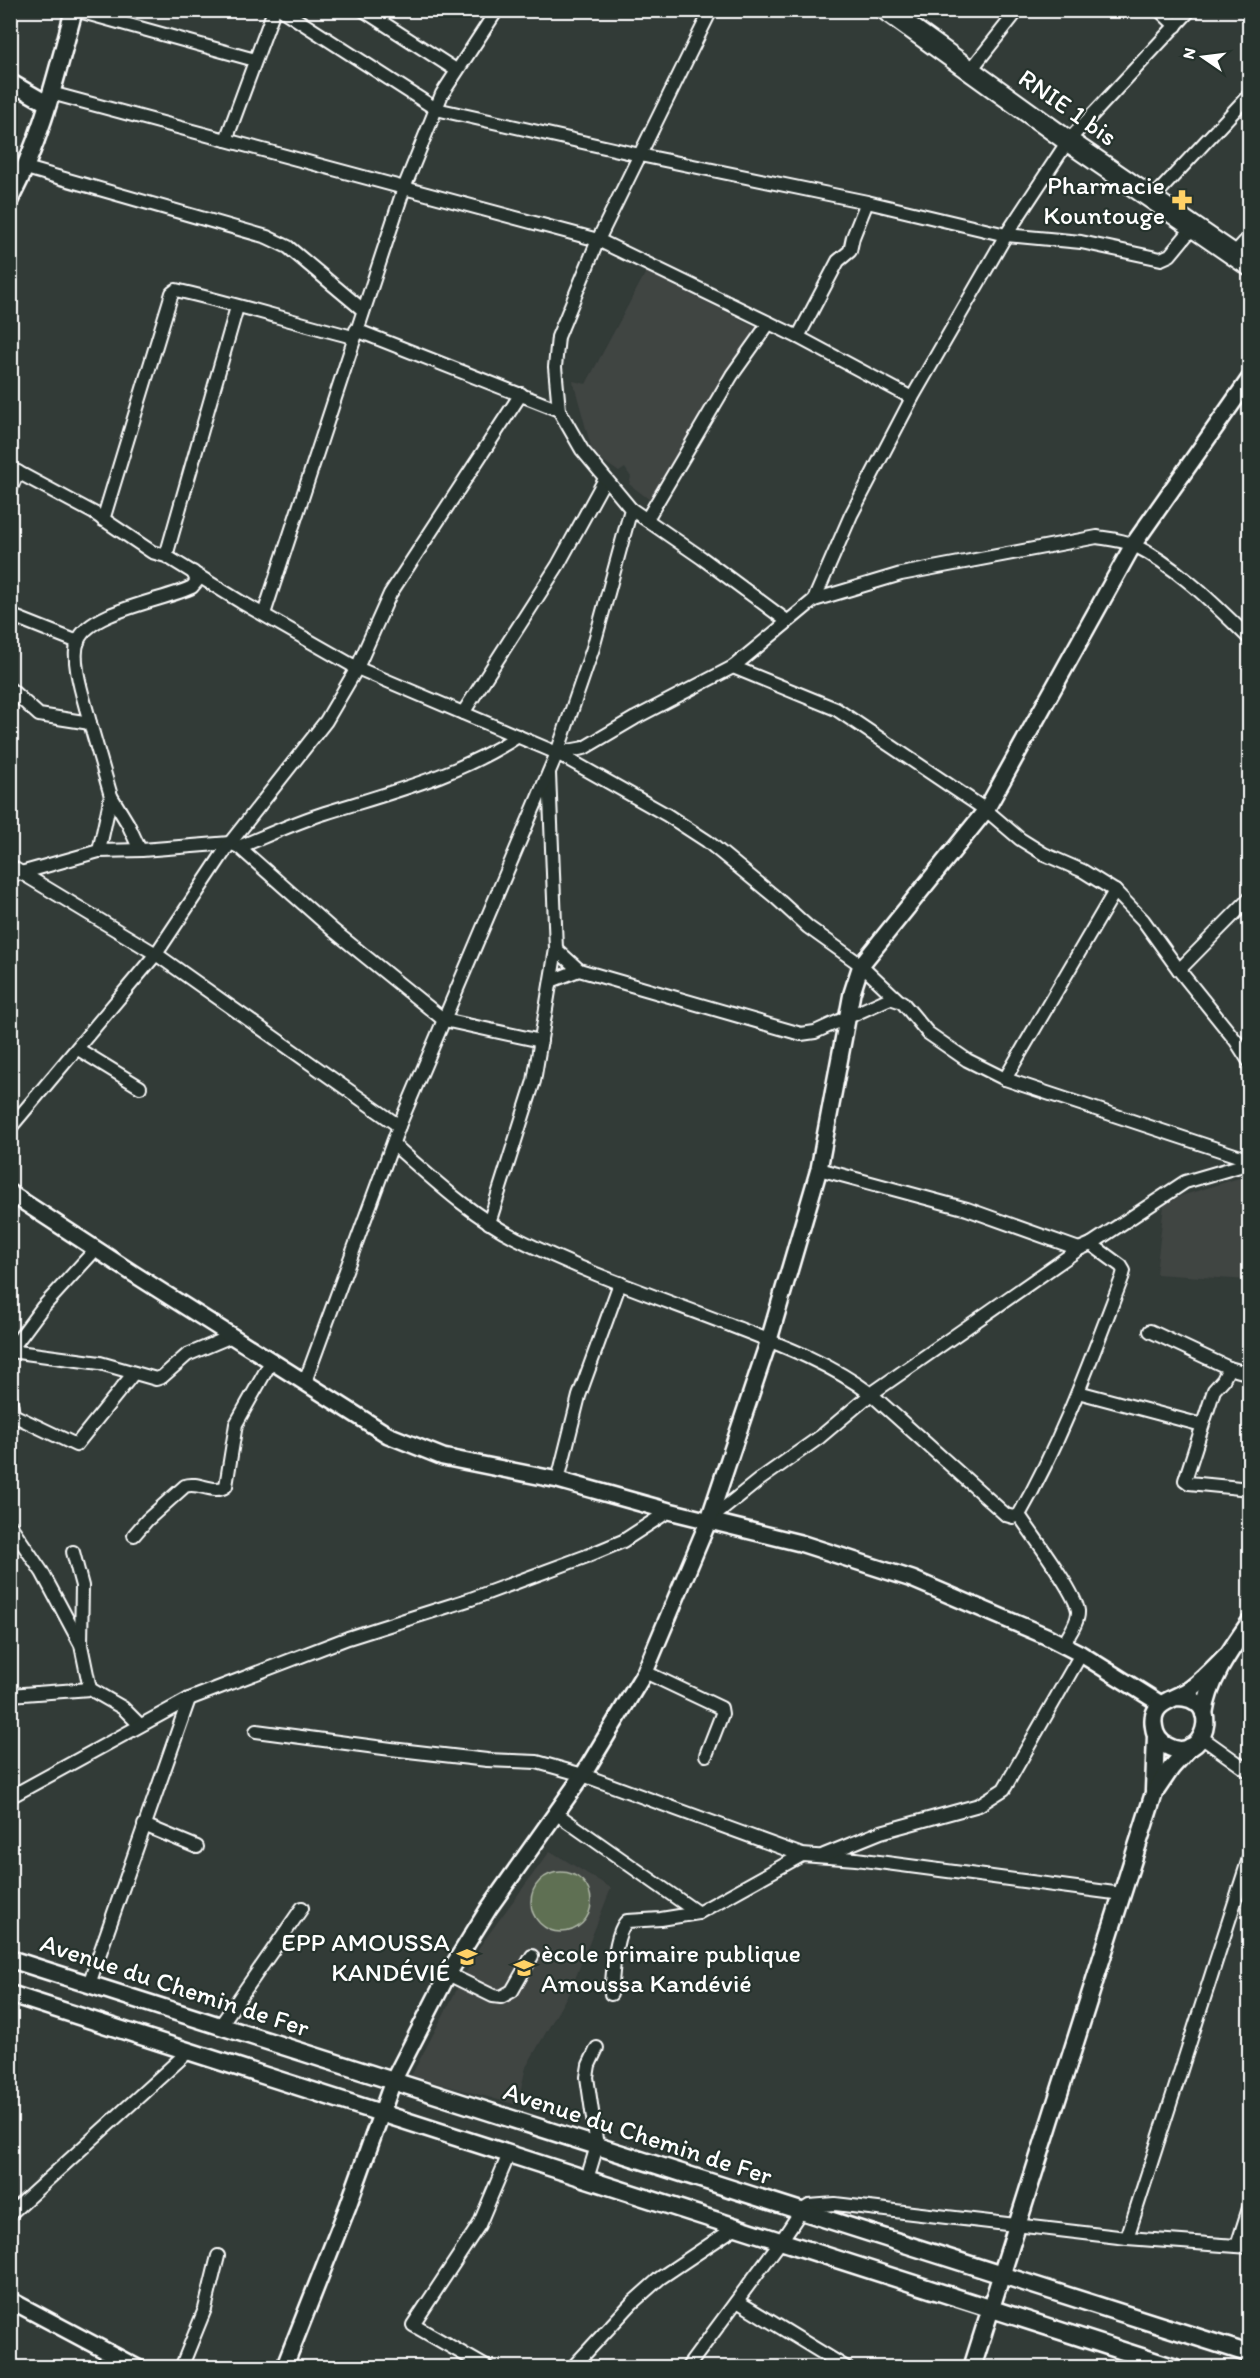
<svg xmlns="http://www.w3.org/2000/svg" width="1260" height="2378" font-family="Itim,sans-serif">
  <rect width="100%" height="100%" fill="#323b37"/>
  <filter id="ink" filterUnits="userSpaceOnUse"><feTurbulence type="fractalNoise" baseFrequency=".0167" numOctaves="2"/><feDisplacementMap in="SourceGraphic" scale="12" xChannelSelector="R" yChannelSelector="G"/><feConvolveMatrix kernelMatrix="1 2 1 2 8 2 1 2 1" color-interpolation-filters="sRGB"/></filter>
  <g filter="url(#ink)">
    <g fill="#414443">
      <polygon points="646,272 756,327 650,500 629,484 631,477 625,468 619,472 593,454 573,381 586,384"/>
      <polygon points="1249,1175 1249,1280 1156,1274 1164,1205 1181,1196"/>
      <polygon points="550,1851 611,1888 571,1989 526,2067 517,2105 411,2076 480,1946"/>
    </g>
    <circle fill="#5f7052" stroke="#afb8a8" stroke-width="1.5" cx="561" cy="1902" r="30"/>
    <g fill="none" stroke-linecap="round" stroke-linejoin="round">
      <polyline stroke="#95a6ac" stroke-width="3" points="1180,2362 1196,2368"/>
      <g stroke="#fff" stroke-width="16">
        <g id="minor">
          <polyline points="75,10 255,60"/>
          <polyline points="282,10 436,109 640,155 867,202 1006,235 1081,242 1161,259 1170,255 1194,226"/>
          <polyline points="363,10 456,70"/>
          <polyline points="1159,10 1176,26"/>
          <polyline points="970,71 1018,10"/>
          <polyline points="51,93 598,240 798,337 912,398"/>
          <polyline points="226,140 274,10"/>
          <polyline points="26,168 267,237 288,247 363,310"/>
          <polyline points="1153,198 1250,94"/>
          <polyline points="1233,255 1250,236"/>
          <polyline points="356,330 559,410"/>
          <polyline points="798,337 838,261 850,251 853,237 867,202"/>
          <polyline points="10,468 94,513 152,552 166,556 241,602 357,668 557,753 667,815 707,841 774,896 808,927 861,965 897,999"/>
          <polyline points="10,490 18,472"/>
          <polyline points="631,509 702,558 787,621"/>
          <polyline points="647,519 732,375 769,323"/>
          <path d="M103,520l69,-227 4,-3c60,14 118,32 177,47"/>
          <polyline points="166,556 237,307"/>
          <polyline points="814,600 851,515 912,398 1006,235 1068,141 1190,10"/>
          <polyline points="264,614 404,188 442,94 497,10"/>
          <polyline points="10,615 78,642"/>
          <polyline points="733,667 836,709 986,810 1020,839 1044,854 1083,871 1115,891 1143,920 1179,970 1236,1041 1250,1063"/>
          <polyline points="10,689 39,715 90,723 111,796 128,824 140,850"/>
          <polyline points="463,713 558,565 605,479"/>
          <path d="M90,723c-5,-21 -20,-62 -12,-82 11,-30 88,-41 114,-54l5,-6 -4,-9"/>
          <path d="M557,753l27,-5 51,-30 98,-51 81,-67 87,-26 196,-37c13,2 25,3 37,8 44,22 81,60 116,94"/>
          <path d="M239,847c29,-12 57,-25 86,-34 67,-21 135,-38 193,-77"/>
          <polyline points="99,851 111,796"/>
          <polyline points="10,866 156,954 399,1126"/>
          <polyline points="10,876 99,851 142,850 230,843 239,847 334,931 444,1020 541,1041"/>
          <polyline points="556,949 579,970"/>
          <polyline points="1179,970 1250,898"/>
          <polyline points="551,981 579,970 801,1034 815,1032 890,998 902,1002 928,1033 967,1060 1005,1079 1250,1160"/>
          <polyline points="78,1049 140,1087"/>
          <polyline points="1005,1079 1115,891"/>
          <polyline points="10,1128 156,954 230,843 326,721 357,668 390,594 521,394"/>
          <path d="M393,1144c39,34 76,70 123,94 67,34 141,59 211,86 49,19 102,38 144,70l135,121 7,2 6,-2c43,-75 72,-156 103,-237l2,-7 -3,-5 -30,-22"/>
          <polyline points="819,1169 967,1209 1079,1249"/>
          <polyline points="489,1223 534,1081 556,949 549,773"/>
          <polyline points="1150,1331 1229,1368"/>
          <polyline points="10,1351 100,1363 156,1379 162,1377 187,1355 232,1336"/>
          <polyline points="10,1351 42,1308 96,1249"/>
          <polyline points="1250,1374 1229,1368 1223,1380 1214,1390 1185,1480 1189,1483 1250,1489"/>
          <polyline points="305,1382 399,1126 557,753 593,648 631,509 582,450 559,410 555,367 558,337 598,240 711,10"/>
          <polyline points="1078,1392 1202,1425"/>
          <polyline points="10,1395 13,1415 11,1421"/>
          <polyline points="13,1415 76,1445 133,1374"/>
          <polyline points="558,1480 579,1396 620,1283"/>
          <path d="M1019,1515c12,18 57,78 59,96 1,11 -10,25 -15,34"/>
          <polyline points="708,1521 759,1480 820,1437 871,1394 1079,1249 1091,1244 1185,1182 1250,1163"/>
          <polyline points="10,1525 42,1572 81,1645 90,1689"/>
          <path d="M134,1535l13,-15 38,-34c14,-5 29,9 41,0l10,-62 36,-64"/>
          <polyline points="73,1552 82,1586 81,1643"/>
          <polyline points="645,1672 721,1708 722,1714 706,1755"/>
          <polyline points="10,1695 90,1689 123,1708 139,1724"/>
          <polyline points="256,1731 391,1749 487,1760 537,1762 583,1775 802,1855 856,1859 1122,1894"/>
          <polyline points="1201,1737 1250,1772"/>
          <polyline points="10,1797 189,1699 348,1638 471,1599 587,1556 623,1541 669,1511"/>
          <polyline points="557,1814 698,1913"/>
          <polyline points="144,1825 197,1847"/>
          <polyline points="824,1855 881,1832 979,1805 1004,1789 1081,1654"/>
          <polyline points="448,1974 493,1996 501,1997 512,1991 532,1956"/>
          <polyline points="89,1984 189,1699"/>
          <path d="M611,1994c2,-18 3,-61 16,-73l34,-2 37,-6 104,-58"/>
          <polyline points="220,2026 302,1908"/>
          <polyline points="587,2179 597,2146 587,2077 589,2065 597,2048"/>
          <polyline points="10,2214 189,2051"/>
          <polyline points="1127,2238 1250,1855"/>
          <polyline points="1237,2246 1250,2205"/>
          <polyline points="737,2301 847,2368"/>
          <polyline points="181,2368 205,2309 218,2256"/>
          <polyline points="488,2368 413,2325 479,2225 509,2154"/>
          <polyline points="572,2368 632,2303 660,2278 736,2227"/>
          <polyline points="687,2368 781,2241 801,2211 809,2206 835,2204 1127,2238 1250,2247"/>
        </g>
      </g>
      <g stroke="#fff" stroke-width="20">
        <g id="tertiary">
          <polyline points="10,82 48,104"/>
          <polyline points="10,1193 134,1274 388,1435 443,1457 558,1480 669,1511 800,1543 912,1579 1046,1636 1081,1654 1161,1704"/>
          <polyline points="10,2300 138,2368"/>
          <polyline points="284,2368 348,2206 393,2081 448,1974 489,1908 583,1775 645,1672 708,1522 769,1340 819,1169 852,993 861,965 986,810 1133,545 1250,378"/>
        </g>
      </g>
      <g stroke="#fff" stroke-width="21">
        <g id="secondary">
          <path d="M10,199c32,-61 46,-123 64,-189"/>
          <path d="M1177,1697c49,0 27,70 -10,49 -7,-4 -12,-11 -13,-19 -5,-27 23,-27 38,-39 12,-9 23,-21 34,-32"/>
          <path d="M1204,1714c5,-35 26,-63 46,-92"/>
          <polyline points="1154,1790 1156,1735"/>
          <polyline points="10,1959 1250,2354"/>
          <polyline points="10,1994 1176,2368"/>
          <polyline points="972,2368 1154,1793 1171,1768 1190,1747"/>
        </g>
      </g>
      <g stroke="#fff" stroke-width="24">
        <polyline id="primary" points="886,10 1068,141 1250,266"/>
      </g>
      <use href="#minor" stroke="#26332d" stroke-width="12"/>
      <use href="#tertiary" stroke="#26332d" stroke-width="15"/>
      <use href="#secondary" stroke="#26332d" stroke-width="16"/>
      <use href="#primary" stroke="#26332d" stroke-width="20"/>
    </g>
  </g>
  <defs>
    <g id="pharmacy-bare" transform="scale(1.62)"><path d="M-2-6h4v4h4v4h-4v4h-4v-4h-4v-4h4Z" fill="#ffd166" stroke="#26332d" stroke-width="2.5" paint-order="stroke"/></g>
    <g id="school-bare" transform="scale(1.62)"><path d="M0-5L7-2L0 1L-7-2ZM-4 1L0 2.5L4 1V4Q0 6-4 4Z" fill="#ffd166" stroke="#26332d" stroke-width="2.5" paint-order="stroke"/></g>
  </defs>
  <g fill-rule="evenodd">
    <use href="#pharmacy-bare" x="1182" y="200"/>
    <use href="#school-bare" x="467" y="1957"/>
    <use href="#school-bare" x="524" y="1968"/>
  </g>
  <g text-anchor="middle" dominant-baseline="central" stroke-width="4.5" stroke-linejoin="round" paint-order="stroke">
    <g font-size="26" fill="#fff" stroke="#26332d">
      <text transform="translate(1068 107) rotate(35)">RNIE 1 bis</text>
      <text transform="translate(175 1985) rotate(18)">Avenue du Chemin de Fer</text>
      <text transform="translate(638 2133) rotate(18)">Avenue du Chemin de Fer</text>
    </g>
    <g font-size="26" fill="#fff" stroke="#26332d" text-anchor="end">
      <text x="1165" y="185">Pharmacie<tspan x="1165" dy="30">Kountouge</tspan></text>
      <text x="450" y="1942">EPP AMOUSSA<tspan x="450" dy="30">KANDÉVIÉ</tspan></text>
      <text x="541" y="1953" text-anchor="start">ècole primaire publique<tspan x="541" dy="30">Amoussa Kandévié</tspan></text>
    </g>
  </g>
  <rect width="1260" height="2378" fill="none" stroke="#26332d" stroke-width="36"/>
  <rect x="18" y="18" width="1224" height="2342" fill="none" stroke="#fff" stroke-width="2" filter="url(#ink)"/>
  <g transform="translate(1203 57) rotate(284)" stroke="#26332d" stroke-width="4.5" paint-order="stroke">
  <path d="M0-4.5L10 22L0 15L-10 22Z" fill="#ffffff"/>
  <text y="-9" font-size="16" font-weight="bold" text-anchor="middle" fill="#ffffff">N</text>
  </g>
</svg>
